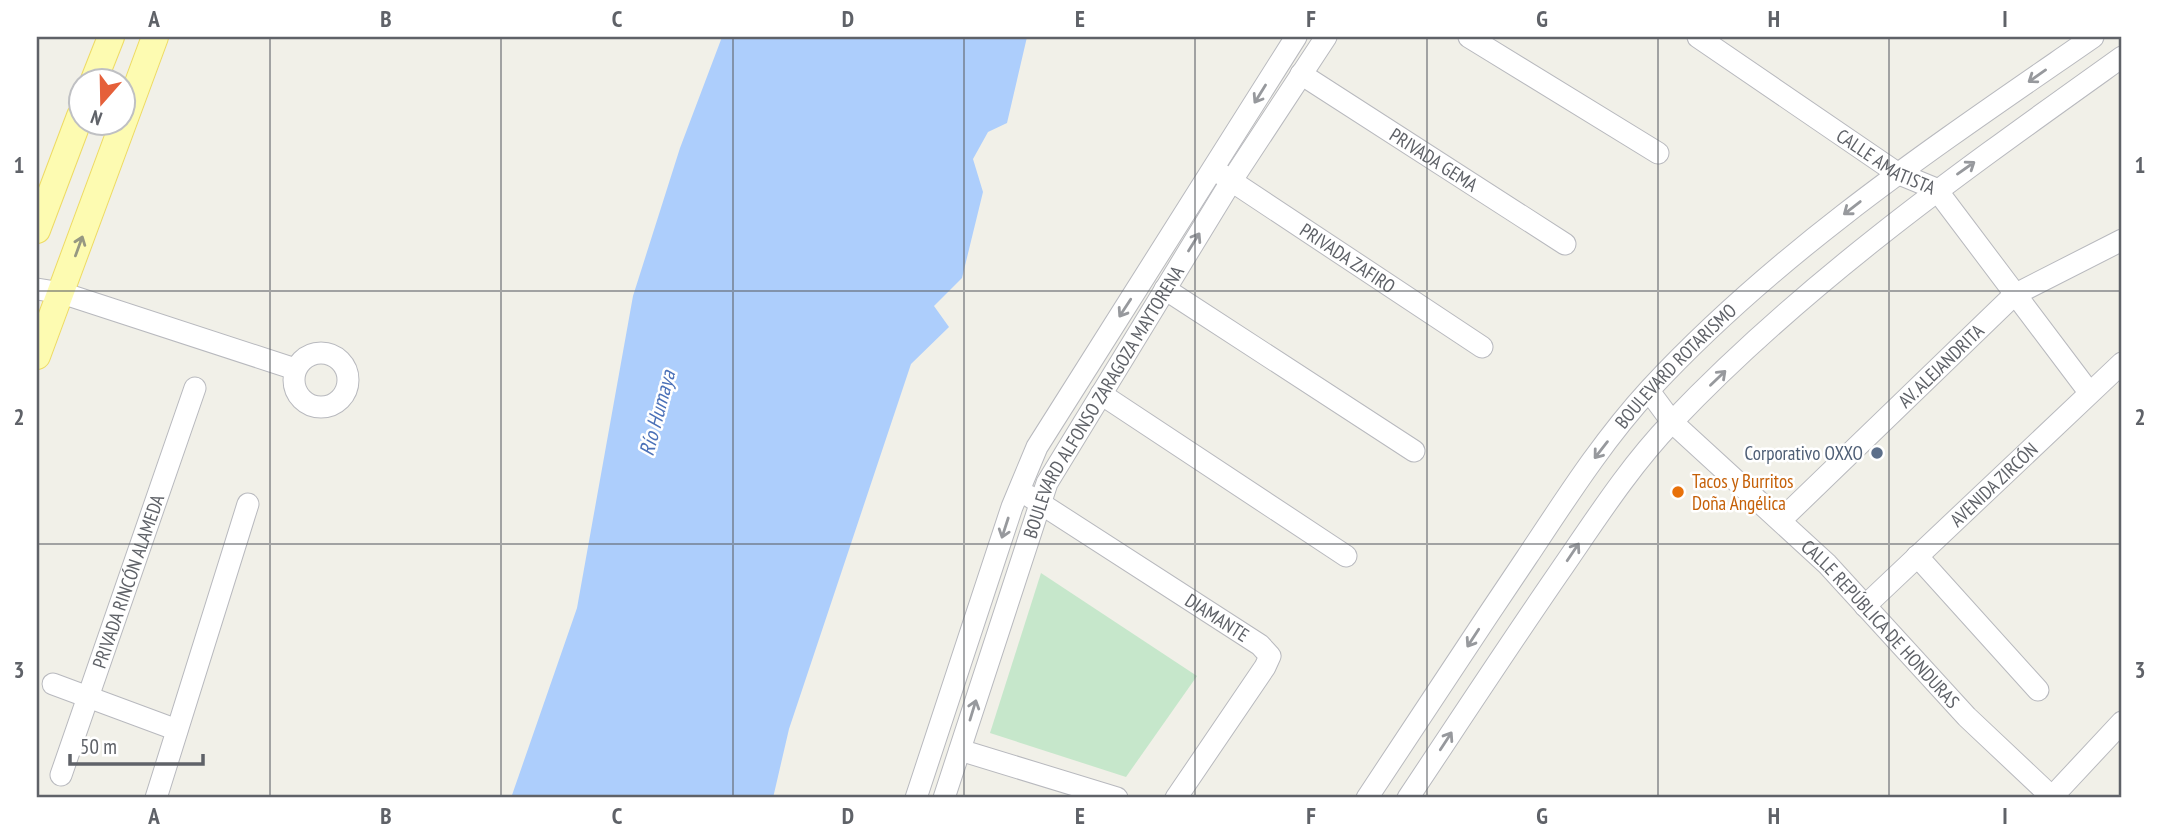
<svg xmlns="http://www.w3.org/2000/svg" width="2159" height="835" font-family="'PT Sans Narrow',sans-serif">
  <rect width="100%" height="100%" fill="#f1f0e8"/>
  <polygon fill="#c6e7cb" points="1041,573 1197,676 1126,777 990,733"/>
  <polygon fill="#adcefc" points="722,37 1027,37 1007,123 988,132 973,159 983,192 962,278 934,306 949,327 911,364 789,729 773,798 511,798 577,608 633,296 680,148"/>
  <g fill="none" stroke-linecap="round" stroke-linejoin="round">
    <g stroke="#b8b9be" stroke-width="23">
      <g id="minor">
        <polyline points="1469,37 1658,153"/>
        <path id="s1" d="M1698,37l199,136 39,16 153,203"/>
        <path id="s2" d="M1301,74l264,170"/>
        <path id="s3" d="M1221,174l261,173"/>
        <polyline points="37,289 62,293 295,369"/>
        <polyline points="1165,289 1414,451"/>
        <circle cx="321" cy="380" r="27"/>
        <path id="s4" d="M1649,391l23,31 155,142 140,153 86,81"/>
        <polyline points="1101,394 1346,556"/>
        <path id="s5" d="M1029,496l231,149 10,11 -5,11 -89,131"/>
        <path id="s6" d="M1781,520l233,-225 108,-55"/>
        <polyline points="1917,556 2038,690"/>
        <path id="s7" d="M1865,606l257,-243"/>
        <polyline points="53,684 177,730"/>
        <polyline points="960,750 1117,798"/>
        <path id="s8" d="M61,775l134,-387"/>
        <polyline points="2052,797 2122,722"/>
        <polyline points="156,798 248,504"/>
        <polyline points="916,798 1012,507 1037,447 1296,37"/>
        <path id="s9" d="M944,798l103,-315 185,-303 94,-143"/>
        <path id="s10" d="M1367,798c53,-80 106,-161 160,-241 38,-57 76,-117 123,-168 130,-140 287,-244 443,-352"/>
        <path d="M1408,798c50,-75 99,-150 150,-224 36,-52 70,-106 114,-152 134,-141 292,-252 450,-365"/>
      </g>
    </g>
    <g stroke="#eedb64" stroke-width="28">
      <g id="major">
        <polyline points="94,80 111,37"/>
        <polyline points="37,230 80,116"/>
        <polyline points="37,356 155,37"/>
      </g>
    </g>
    <use href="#minor" stroke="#fff" stroke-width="21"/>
    <use href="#major" stroke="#fdfbb1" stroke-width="26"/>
  </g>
  <defs><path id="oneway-shaft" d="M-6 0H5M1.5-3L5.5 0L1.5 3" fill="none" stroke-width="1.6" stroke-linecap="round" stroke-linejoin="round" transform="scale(1.75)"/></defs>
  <g stroke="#97999d">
    <use href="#oneway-shaft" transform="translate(2037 76) rotate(145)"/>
    <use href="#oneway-shaft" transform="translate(1260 94) rotate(122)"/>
    <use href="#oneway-shaft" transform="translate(1966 168) rotate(-35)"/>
    <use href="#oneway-shaft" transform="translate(1852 208) rotate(142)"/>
    <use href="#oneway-shaft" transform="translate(1194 242) rotate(-58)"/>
    <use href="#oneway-shaft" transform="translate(1125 308) rotate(123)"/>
    <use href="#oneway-shaft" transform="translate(1718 378) rotate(-44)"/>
    <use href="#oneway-shaft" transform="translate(1601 450) rotate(128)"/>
    <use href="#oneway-shaft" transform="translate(1005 528) rotate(108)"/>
    <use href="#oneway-shaft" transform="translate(1573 552) rotate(-56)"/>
    <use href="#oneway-shaft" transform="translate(1473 638) rotate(123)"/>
    <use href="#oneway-shaft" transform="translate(973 710) rotate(-73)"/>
    <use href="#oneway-shaft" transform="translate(1446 741) rotate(-57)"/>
  </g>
  <use stroke="#969882" href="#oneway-shaft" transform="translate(79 246) rotate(-70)"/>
  <path fill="none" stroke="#5f6268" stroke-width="2" stroke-opacity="0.55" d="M270,37v761M501,37v761M733,37v761M964,37v761M1195,37v761M1427,37v761M1658,37v761M1889,37v761M37,291h2085M37,544h2085"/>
  <circle fill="#5c6f8a" stroke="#fff" stroke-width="2.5" cx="1877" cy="453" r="7"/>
  <circle fill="#e8710a" stroke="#fff" stroke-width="2.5" cx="1678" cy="492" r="7"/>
  <g text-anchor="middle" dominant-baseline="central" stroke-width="5" stroke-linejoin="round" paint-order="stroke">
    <g font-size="19" fill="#5f6268" stroke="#fff">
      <text stroke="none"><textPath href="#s2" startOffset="158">PRIVADA GEMA</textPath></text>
      <text stroke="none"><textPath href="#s1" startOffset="226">CALLE AMATISTA</textPath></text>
      <text stroke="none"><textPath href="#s3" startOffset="152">PRIVADA ZAFIRO</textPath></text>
      <text stroke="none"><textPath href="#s6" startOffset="222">AV. ALEJANDRITA</textPath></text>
      <text stroke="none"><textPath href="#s10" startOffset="532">BOULEVARD ROTARISMO</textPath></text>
      <text stroke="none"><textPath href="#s9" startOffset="429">BOULEVARD ALFONSO ZARAGOZA MAYTORENA</textPath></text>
      <text stroke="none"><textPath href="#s7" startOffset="177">AVENIDA ZIRCÓN</textPath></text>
      <text stroke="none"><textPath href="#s8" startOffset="205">PRIVADA RINCÓN ALAMEDA</textPath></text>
      <text stroke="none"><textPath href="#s5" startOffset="224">DIAMANTE</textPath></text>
      <text stroke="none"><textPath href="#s4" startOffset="329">CALLE REPÚBLICA DE HONDURAS</textPath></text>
    </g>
    <g font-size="19" fill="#4e5e75" stroke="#fff" text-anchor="end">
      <text x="1863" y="453">Corporativo OXXO</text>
    </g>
    <g font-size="19" fill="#c56008" stroke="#fff" text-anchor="start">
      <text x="1692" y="481">Tacos y Burritos<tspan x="1692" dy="22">Doña Angélica</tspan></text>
    </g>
    <g font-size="21" font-style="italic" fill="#4b71b8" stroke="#fff">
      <text transform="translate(657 413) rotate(-75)">Río Humaya</text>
    </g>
  </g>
  <rect width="2159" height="835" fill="none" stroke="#ffffff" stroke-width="77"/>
  <g transform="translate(102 102) rotate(200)"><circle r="33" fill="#ffffff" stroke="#bfc0c3" stroke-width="2"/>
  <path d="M0-5L12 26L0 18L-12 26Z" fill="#e5603a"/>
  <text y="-10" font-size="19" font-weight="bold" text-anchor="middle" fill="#5f6268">N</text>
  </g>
  <path d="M70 754v10h133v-10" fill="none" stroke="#5f6268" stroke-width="3.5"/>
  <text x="80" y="754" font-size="21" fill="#5f6268" stroke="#ffffff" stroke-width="5" paint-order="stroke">50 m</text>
  <rect x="38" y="38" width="2082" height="758" fill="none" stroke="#5f6268" stroke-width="2.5"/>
  <g font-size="23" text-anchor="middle" font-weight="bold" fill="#5f6268">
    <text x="154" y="27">A</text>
    <text x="386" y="27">B</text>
    <text x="617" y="27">C</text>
    <text x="848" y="27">D</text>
    <text x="1080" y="27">E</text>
    <text x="1311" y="27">F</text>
    <text x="1542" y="27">G</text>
    <text x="1774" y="27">H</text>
    <text x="2005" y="27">I</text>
    <text x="19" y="173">1</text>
    <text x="2140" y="173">1</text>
    <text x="19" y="425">2</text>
    <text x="2140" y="425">2</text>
    <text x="19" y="678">3</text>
    <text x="2140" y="678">3</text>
    <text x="154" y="824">A</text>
    <text x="386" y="824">B</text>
    <text x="617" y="824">C</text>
    <text x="848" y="824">D</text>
    <text x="1080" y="824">E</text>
    <text x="1311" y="824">F</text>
    <text x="1542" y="824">G</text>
    <text x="1774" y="824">H</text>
    <text x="2005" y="824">I</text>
  </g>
</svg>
